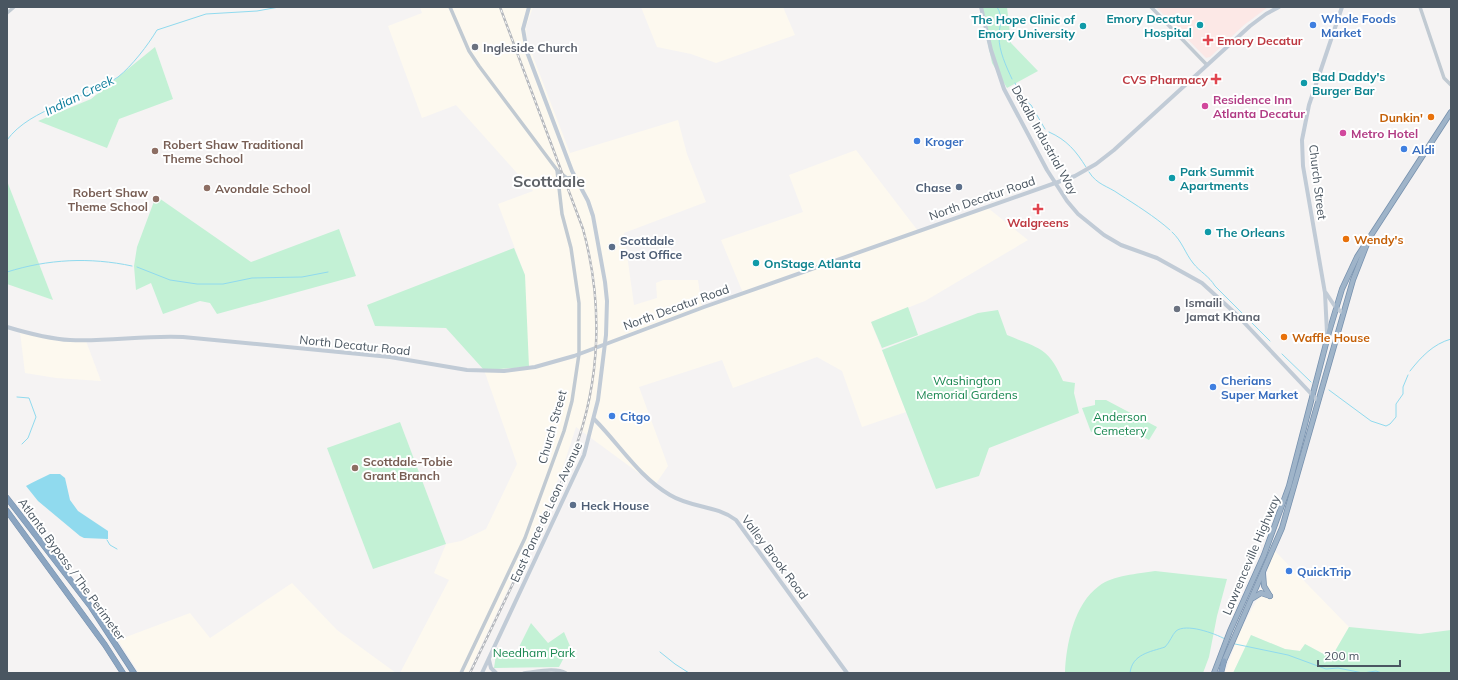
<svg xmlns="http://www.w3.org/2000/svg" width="1458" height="680" font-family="Mulish,sans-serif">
  <rect width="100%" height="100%" fill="#f5f3f3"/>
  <g fill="#fdf9ef">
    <polygon points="420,7 533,7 526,27 527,41 570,153 678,120 687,154 706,202 624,233 634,305 657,298 656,283 663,280 698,280 702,308 743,293 721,240 803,212 789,175 856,150 918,231 988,208 1028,240 925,301 871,322 906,412 862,427 842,371 817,357 733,388 722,360 639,387 668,466 655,485 576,427 563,467 547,507 468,673 400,673 449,580 434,573 446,544 461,541 486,529 517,464 484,370 525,275 498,204 533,191 456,105 422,118 388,26 422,13"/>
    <polygon points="641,7 783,7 795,35 716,63 691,54 657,47"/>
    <polygon points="20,332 86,341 101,381 56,378 25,373"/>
    <polygon points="1270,546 1349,627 1331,658 1305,644 1300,651 1285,649 1251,635 1233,673 1225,673 1239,633 1266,583"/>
    <polygon points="292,583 337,630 396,673 139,673 118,640 190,613 210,638"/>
  </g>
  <polygon fill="#fce8e6" points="1156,7 1268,7 1244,25 1210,57 1206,58"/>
  <g fill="#c3f1d5">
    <polygon points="980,7 1007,7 1011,43 1038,71 1007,88 992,63"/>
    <polygon points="155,47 173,99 119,119 107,148 38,121 91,99"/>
    <polygon points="7,181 53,300 7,284"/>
    <polygon points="156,196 251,262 339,229 356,276 217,314 210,303 200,301 163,314 151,283 136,290 134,266 137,247"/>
    <polygon points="514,248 525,275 529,367 484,370 446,328 375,326 367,305"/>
    <polygon points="908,307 918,335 882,348 871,322"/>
    <path d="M998,310l9,25c31,13 42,12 56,46l12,2 -1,10 5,20 -90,35 -10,28 -43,13 -54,-139 96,-37z"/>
    <path d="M1095,400h11l51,27 -8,13 -9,-5c-18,3 -22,4 -37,-7l-12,4 -9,-24 13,-3z"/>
    <polygon points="400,422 446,544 373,569 327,448"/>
    <path d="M1155,571l72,8 -10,37 -8,41 -6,16h-138c1,-28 9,-69 34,-87 14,-11 39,-12 56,-15z"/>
    <polygon points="531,623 548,643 564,632 570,646 559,667 494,668 497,648 516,653"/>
    <polygon points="1349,627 1420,634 1451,630 1451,673 1233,673 1251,635 1285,649 1300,651 1305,644 1331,658"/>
  </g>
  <path fill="#90daee" d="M50,474h10l5,4 5,22 8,11 30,20v8l-24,-1 -4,-2 -42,-35 -12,-15c7,-4 16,-8 24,-12z"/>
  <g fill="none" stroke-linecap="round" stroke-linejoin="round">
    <g stroke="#90daee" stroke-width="1">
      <path d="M997,7c7,11 2,18 2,30 0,14 7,29 13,42"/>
      <polyline points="1015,83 1023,99 1031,105 1045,129"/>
      <path d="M1049,132c18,8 27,19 37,35"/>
      <path d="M7,140c24,-33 78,-40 111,-63 14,-11 30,-32 39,-47l49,-16 51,-3 22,-4"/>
      <path d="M1089,172c8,13 19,14 30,22 17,11 35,22 51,36"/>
      <path d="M1172,232c10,9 13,21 21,31 7,9 16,13 22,23l55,55"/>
      <polyline points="137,267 170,280 197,284 223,284 252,278 302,277 328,272"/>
      <path d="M7,272c41,-13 83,-15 125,-6"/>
      <polyline points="1282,354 1311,382"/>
      <path d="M1410,371c11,-14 23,-27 41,-32"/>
      <polyline points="1329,390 1371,421 1386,426 1390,424 1396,417 1396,404 1403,394 1403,387 1408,375"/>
      <polyline points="17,397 29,398 36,417 28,438 22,444"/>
      <polyline points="107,540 110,545 117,549"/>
      <polyline points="1235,644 1288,655 1326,669 1338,668 1363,673 1376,671 1382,673"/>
      <polyline points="660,652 675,664 689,673"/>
      <path d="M1130,673c2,-19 20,-21 35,-26 5,-5 7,-12 11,-16 10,-8 38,2 49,8"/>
    </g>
    <g stroke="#7690ad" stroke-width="6">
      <g id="trunk">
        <polyline points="1263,574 1264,586 1270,596"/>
        <polyline points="1253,598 1261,593 1270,596"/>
        <polyline points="1224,661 1282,528 1353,280 1367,244"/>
        <polyline points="1214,673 1230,631 1264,555 1289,486 1329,332 1342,289 1357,257 1451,112"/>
      </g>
    </g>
    <g stroke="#7690ad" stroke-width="6">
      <g id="motorway">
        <polyline points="7,498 91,607 134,673"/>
        <polyline points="7,511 105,645 123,673"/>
        <polyline points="1221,673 1224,661"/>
      </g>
    </g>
    <g stroke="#c1cad2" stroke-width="3.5">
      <polyline points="450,7 469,51 479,66 557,170 567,178 575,177"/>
      <polyline points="1151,7 1207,65"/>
      <polyline points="1420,7 1444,78 1451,85"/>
      <polyline points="7,13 14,7"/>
      <polyline points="461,673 525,538 564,431 572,401 579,354 579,303 571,248 562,214 557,170"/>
      <path d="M524,673c12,-1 31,-6 42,0"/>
    </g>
    <g stroke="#c1cbd6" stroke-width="4">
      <polyline points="981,7 991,50 1004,89 1047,170 1067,201 1078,214 1104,235 1121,245 1157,258 1202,283 1236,314 1318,401"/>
      <polyline points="1326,293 1336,308 1343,313"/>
      <path d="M7,327c20,6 41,12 63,13 37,2 75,-5 113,-3l207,20 77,13 37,1 31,-4 39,-11 130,-49 371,-131 21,-12 18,-14 136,-124 16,-12 13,-7"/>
      <polyline points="1327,333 1325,293 1303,166 1302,140 1309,105 1342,7"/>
      <path d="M594,419c26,26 44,57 76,76 21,13 46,10 66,25l111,153"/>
      <polyline points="489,660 491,668 496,673"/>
      <polyline points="482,673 584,455 598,400 606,335 607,301 605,282 593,216 588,201 572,171 527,52 523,29 529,7"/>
    </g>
    <use href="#trunk" stroke="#9fb4c9" stroke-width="4.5"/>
    <use href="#motorway" stroke="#8ba5c1" stroke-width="5"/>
    <g stroke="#b5b8bd" stroke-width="2.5">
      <path id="rail" d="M470,673c21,-44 42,-87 63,-131 14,-30 30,-59 41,-90 27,-72 29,-150 9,-223l-83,-222"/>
    </g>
    <use href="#rail" stroke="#fff" stroke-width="1" stroke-dasharray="3" stroke-linecap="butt"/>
  </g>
  <g fill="#0f9aa8" stroke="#fff" stroke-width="1.5">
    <circle cx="1200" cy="25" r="4"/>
    <circle cx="1083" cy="26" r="4"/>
    <circle cx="1304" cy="83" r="4"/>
    <circle cx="1172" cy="178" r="4"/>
    <circle cx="1208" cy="232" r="4"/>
    <circle cx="756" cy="263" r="4"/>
  </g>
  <g fill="#3f7fe0" stroke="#fff" stroke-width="1.5">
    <circle cx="1313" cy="25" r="4"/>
    <circle cx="917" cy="141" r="4"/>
    <circle cx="1404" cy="149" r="4"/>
    <circle cx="1213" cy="387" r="4"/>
    <circle cx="612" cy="416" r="4"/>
    <circle cx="1289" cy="571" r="4"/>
  </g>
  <g fill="#e0444e" stroke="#fff" stroke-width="1.5">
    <path d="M1206 34h4v4h4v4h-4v4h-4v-4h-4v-4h4z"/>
    <path d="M1214 73h4v4h4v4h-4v4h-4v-4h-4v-4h4z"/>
    <path d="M1036 203h4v4h4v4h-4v4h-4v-4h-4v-4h4z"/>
  </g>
  <g fill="#6b7280" stroke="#fff" stroke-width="1.5">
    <circle cx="475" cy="47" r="4"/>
    <circle cx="1177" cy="309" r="4"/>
  </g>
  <g fill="#d1479c" stroke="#fff" stroke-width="1.5">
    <circle cx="1205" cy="106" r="4"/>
    <circle cx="1343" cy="133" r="4"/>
  </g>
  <g fill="#e8710a" stroke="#fff" stroke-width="1.5">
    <circle cx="1431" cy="117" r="4"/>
    <circle cx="1346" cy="239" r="4"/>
    <circle cx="1284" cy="337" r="4"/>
  </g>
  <g fill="#8d6e63" stroke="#fff" stroke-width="1.5">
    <circle cx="155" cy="151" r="4"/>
    <circle cx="207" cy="188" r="4"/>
    <circle cx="156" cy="199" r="4"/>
    <circle cx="355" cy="468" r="4"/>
  </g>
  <g fill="#5c6f8a" stroke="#fff" stroke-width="1.5">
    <circle cx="959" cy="187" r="4"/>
    <circle cx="612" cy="247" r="4"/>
    <circle cx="573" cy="505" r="4"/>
  </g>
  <g text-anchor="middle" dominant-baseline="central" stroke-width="4" stroke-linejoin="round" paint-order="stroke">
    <g font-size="12" font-weight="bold" fill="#0d838f" stroke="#fff" text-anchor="start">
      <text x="1192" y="18" text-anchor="end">Emory Decatur<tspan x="1192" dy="14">Hospital</tspan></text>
      <text x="1075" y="19" text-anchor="end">The Hope Clinic of<tspan x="1075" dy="14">Emory University</tspan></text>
      <text x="1312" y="76">Bad Daddy's<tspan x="1312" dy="14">Burger Bar</tspan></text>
      <text x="1180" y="171">Park Summit<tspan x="1180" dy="14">Apartments</tspan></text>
      <text x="1216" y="232">The Orleans</text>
      <text x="764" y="263">OnStage Atlanta</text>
    </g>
    <g font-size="12" font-weight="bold" fill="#366cbe" stroke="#fff" text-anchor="start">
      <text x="1321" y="18">Whole Foods<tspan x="1321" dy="14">Market</tspan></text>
      <text x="925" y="141">Kroger</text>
      <text x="1412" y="149">Aldi</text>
      <text x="1221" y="380">Cherians<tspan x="1221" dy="14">Super Market</tspan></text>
      <text x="620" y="416">Citgo</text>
      <text x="1297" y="571">QuickTrip</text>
    </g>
    <g font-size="12" font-weight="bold" fill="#be3a42" stroke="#fff" text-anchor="start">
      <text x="1217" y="40">Emory Decatur</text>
      <text x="1208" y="79" text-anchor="end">CVS Pharmacy</text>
      <text x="1038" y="222" text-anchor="middle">Walgreens</text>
    </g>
    <g font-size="12" font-weight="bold" fill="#5b616d" stroke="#fff" text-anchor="start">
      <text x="483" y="47">Ingleside Church</text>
      <text x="1185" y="302">Ismaili<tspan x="1185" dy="14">Jamat Khana</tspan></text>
    </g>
    <g font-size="12" font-weight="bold" fill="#b23c85" stroke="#fff" text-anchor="start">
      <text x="1213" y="99">Residence Inn<tspan x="1213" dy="14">Atlanta Decatur</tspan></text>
      <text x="1351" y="133">Metro Hotel</text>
    </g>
    <g font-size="12" font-weight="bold" fill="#c56008" stroke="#fff" text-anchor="start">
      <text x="1423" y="117" text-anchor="end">Dunkin'</text>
      <text x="1354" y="239">Wendy's</text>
      <text x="1292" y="337">Waffle House</text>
    </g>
    <g font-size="12" fill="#4a5661" stroke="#fff">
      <text transform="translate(1045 140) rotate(61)">Dekalb Industrial Way</text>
      <text transform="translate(1318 182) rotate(83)">Church Street</text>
      <text transform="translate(982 198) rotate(-19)">North Decatur Road</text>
      <text transform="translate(676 307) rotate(-20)">North Decatur Road</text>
      <text transform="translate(355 345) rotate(6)">North Decatur Road</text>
      <text transform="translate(552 427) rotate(-74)">Church Street</text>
      <text transform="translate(546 512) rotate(-65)">East Ponce de Leon Avenue</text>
      <text transform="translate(1251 555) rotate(-67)">Lawrenceville Highway</text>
      <text transform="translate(775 557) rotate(53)">Valley Brook Road</text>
      <text transform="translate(72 569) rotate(54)">Atlanta Bypass / The Perimeter</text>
    </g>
    <g font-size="12" font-weight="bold" fill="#785e54" stroke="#fff" text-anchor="start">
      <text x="163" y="144">Robert Shaw Traditional<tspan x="163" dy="14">Theme School</tspan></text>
      <text x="215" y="188">Avondale School</text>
      <text x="148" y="192" text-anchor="end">Robert Shaw<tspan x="148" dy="14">Theme School</tspan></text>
      <text x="363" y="461">Scottdale-Tobie<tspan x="363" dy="14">Grant Branch</tspan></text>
    </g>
    <g font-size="12" font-weight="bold" fill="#4e5e75" stroke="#fff" text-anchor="start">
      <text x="951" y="187" text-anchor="end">Chase</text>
      <text x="620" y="240">Scottdale<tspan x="620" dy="14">Post Office</tspan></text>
      <text x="581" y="505">Heck House</text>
    </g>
    <g font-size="12" fill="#17864f" stroke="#fff">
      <text x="967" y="380">Washington<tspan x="967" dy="14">Memorial Gardens</tspan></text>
      <text x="1120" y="416">Anderson<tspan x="1120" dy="14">Cemetery</tspan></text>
      <text x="534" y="652">Needham Park</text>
    </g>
    <g font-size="13" font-style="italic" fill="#0c7c9b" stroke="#fff">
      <text transform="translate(79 95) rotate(-26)">Indian Creek</text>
    </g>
    <g font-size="16" font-weight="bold" fill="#5f6368" stroke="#fff">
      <text x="549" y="181">Scottdale</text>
    </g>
  </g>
  <rect width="1458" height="680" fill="none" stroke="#4a5661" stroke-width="16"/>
  <path d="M1318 660v6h82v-6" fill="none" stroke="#4a5661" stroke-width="2"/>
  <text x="1324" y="660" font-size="12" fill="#4a5661" stroke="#ffffff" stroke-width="3" paint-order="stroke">200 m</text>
</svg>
